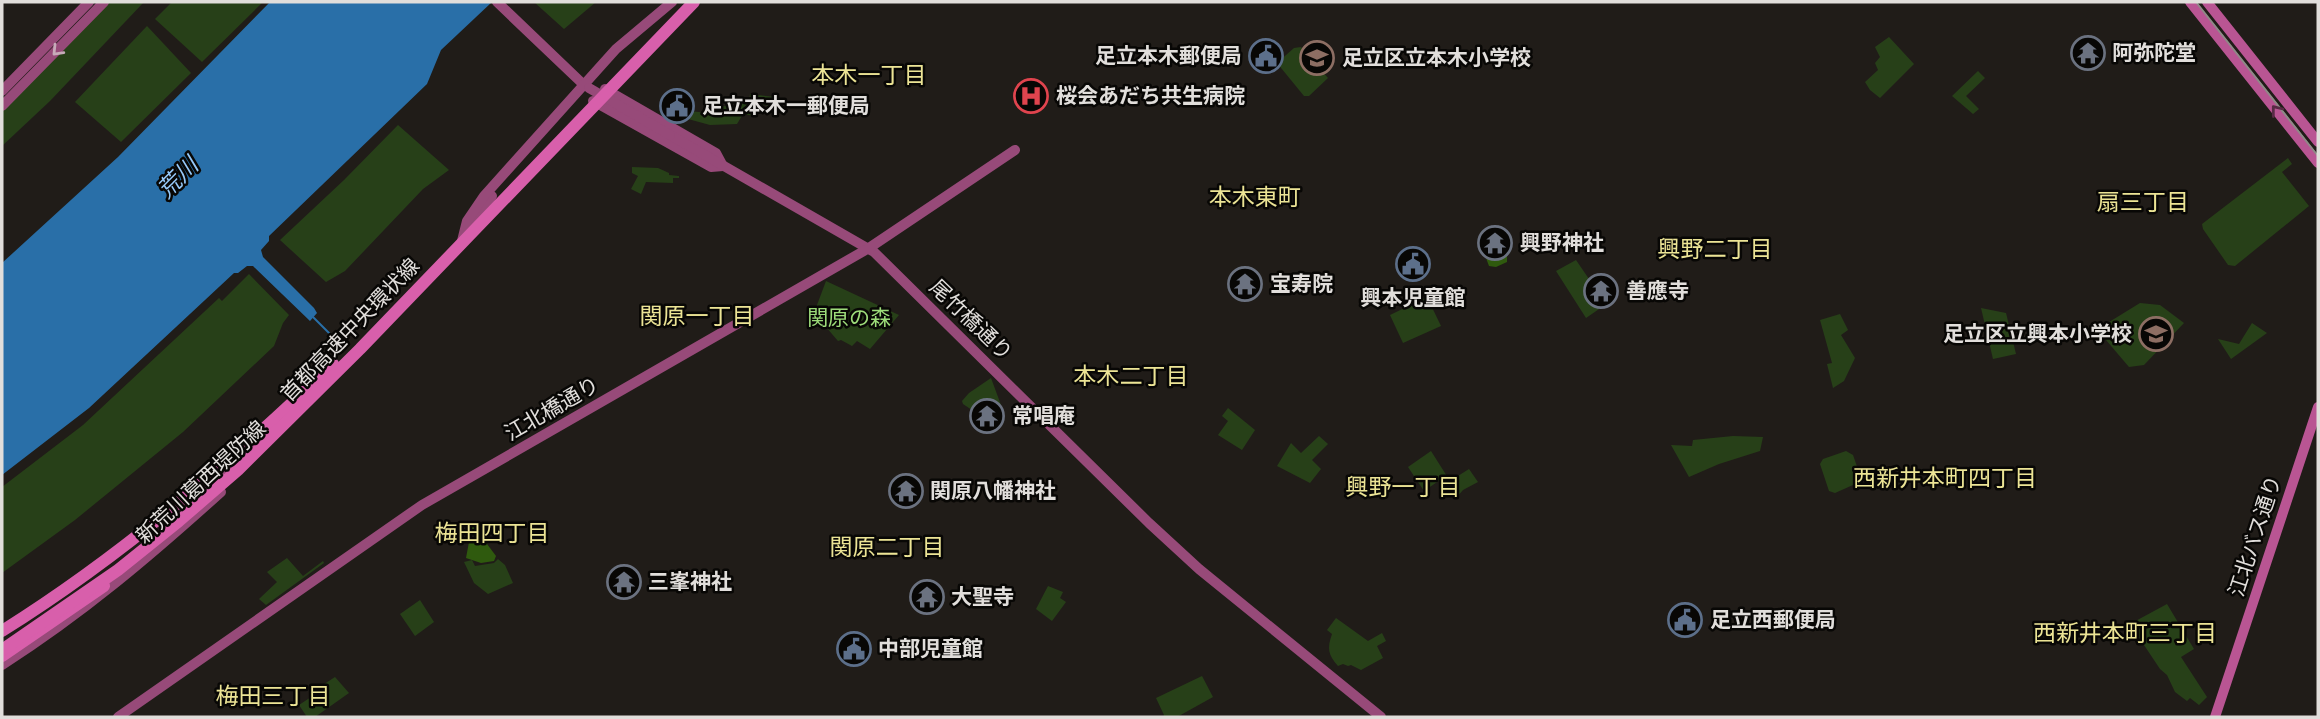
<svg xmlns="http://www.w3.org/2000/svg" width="2320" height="719" font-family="'Roboto Condensed','Noto Sans JP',sans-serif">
  <rect width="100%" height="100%" fill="#201c18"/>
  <g fill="#274018">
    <polygon points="108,2 144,2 50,101 2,146 2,110"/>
    <polygon points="172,2 263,2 202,62 155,19"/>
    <polygon points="534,2 596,2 564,29"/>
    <polygon points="147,26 191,73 121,142 75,102"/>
    <polygon points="1889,37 1914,64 1880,98 1870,90 1865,82 1878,70 1875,63 1880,57 1875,47"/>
    <polygon points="1301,47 1328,78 1309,96 1304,96 1277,63 1294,48"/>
    <polygon points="1978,71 1985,78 1966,96 1979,109 1973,114 1952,96"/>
    <polygon points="750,94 775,97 773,107 761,104 759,110 755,110 754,116 743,114 737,124 710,125 688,119 688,111 721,114 722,106 741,107 742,103 749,102"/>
    <polygon points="398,125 449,170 423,189 345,271 326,282 280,240 344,180"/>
    <polygon points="2288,158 2292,164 2282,172 2309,206 2235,266 2228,265 2203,229 2202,224"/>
    <polygon points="632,167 658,168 669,173 669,175 679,176 679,178 673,178 673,183 646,182 641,194 631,189 638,176 632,173"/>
    <polygon points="1576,260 1589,279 1586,283 1602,307 1586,318 1556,271"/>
    <polygon points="249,274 289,315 283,323 274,346 183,432 75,520 2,573 2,487 83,425 219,298 222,301"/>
    <polygon points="826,281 899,315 870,349 857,341 852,346 841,340 838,341 814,313"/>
    <polygon points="1427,297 1441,326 1403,343 1390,315"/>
    <polygon points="2140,303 2160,305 2184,323 2144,365 2129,367 2106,340 2101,327"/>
    <polygon points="1981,308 2006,313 2016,354 1993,359"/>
    <polygon points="1840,314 1848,330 1841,335 1855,358 1844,381 1833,388 1827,364 1832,363 1820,320"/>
    <polygon points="2252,323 2267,333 2231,359 2218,339 2239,344"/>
    <polygon points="991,378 1001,405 983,412 983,420 974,421 978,414 963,404 962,401 969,393"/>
    <polygon points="1228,408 1255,430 1242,450 1218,435 1228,421 1222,416"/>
    <polygon points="1319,436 1328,444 1312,460 1321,469 1310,483 1277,466 1291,443 1301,453"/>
    <polygon points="1733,436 1763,437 1760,451 1719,464 1689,477 1671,445 1692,446 1693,440"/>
    <polygon points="1431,451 1450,481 1469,469 1478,482 1463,490 1456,498 1440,480 1424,491 1408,467"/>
    <polygon points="1846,451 1853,455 1862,481 1835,493 1829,491 1820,464 1823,459"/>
    <polygon points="287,558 303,576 323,561 324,563 266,605 259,599 277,582 267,572"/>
    <polygon points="498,559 505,565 513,583 488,594 474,583 464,562 472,560 475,566 494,563"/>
    <polygon points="1048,586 1063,592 1060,598 1066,602 1052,621 1036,609"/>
    <polygon points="420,600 434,622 415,636 400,614"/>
    <polygon points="2167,604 2194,649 2181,657 2207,697 2199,705 2190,698 2187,701 2175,692 2167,675 2160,669 2130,624"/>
    <path d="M1336,618l32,23 14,-8 4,8 -9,5 6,12 -22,12 -10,-5 -3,1 -5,-2 -5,2c-10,-11 -11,-18 -6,-32l-5,-4z"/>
    <polygon points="1202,676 1213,697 1177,717 1163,717 1164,715 1156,698"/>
    <polygon points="335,677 349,693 315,717 307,717 299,705 317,693 315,690"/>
  </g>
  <g fill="#2f5a0e">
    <polygon points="1489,227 1498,230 1506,244 1501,247 1496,237 1488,241 1489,251 1495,258 1507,254 1507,262 1496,267 1489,266 1480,242 1481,232"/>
    <polygon points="472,524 496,556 494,561 481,563 466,558 469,542 475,538 470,525"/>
  </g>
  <polygon fill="#296fa8" points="270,2 492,2 441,50 427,84 269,236 269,241 261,250 263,257 314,308 317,313 310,321 253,266 247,266 238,273 234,273 89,408 2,475 2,263 118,157"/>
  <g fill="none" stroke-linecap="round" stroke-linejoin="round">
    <polyline stroke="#296fa8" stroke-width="2" points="313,317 342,346"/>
    <g stroke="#974a79" stroke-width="10">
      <polyline points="497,2 585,86"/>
      <polyline points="2,91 89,2"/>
      <polyline points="593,101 711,167 723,166 716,153 605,89"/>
      <polyline points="2,106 104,2"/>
      <polyline points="670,135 874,252 1149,523 1199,569 1381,717"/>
      <polyline points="470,226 492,196"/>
      <polyline points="461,245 467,221 484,196 616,49 672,2"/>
      <polyline points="211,486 258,441"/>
      <path d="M2,665c81,-52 147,-108 219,-173"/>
      <polyline points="118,717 422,505 869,248 1015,150"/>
    </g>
    <g stroke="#b95593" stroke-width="10">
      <polyline points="2190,2 2318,163"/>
      <polyline points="2207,2 2318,142"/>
      <polyline points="2215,717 2318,407"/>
    </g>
    <polyline stroke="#d85fab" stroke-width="12" points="2,656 104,586"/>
    <polyline stroke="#8e8a87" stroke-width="2" points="2196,2 2318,156"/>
    <polyline stroke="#974a79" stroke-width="10" points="589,88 670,135"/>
    <g stroke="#d85fab" stroke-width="12">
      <path d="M2,631c120,-75 229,-169 331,-267"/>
      <polyline points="2,650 118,570 179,521 238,470 360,349 694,2"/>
    </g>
  </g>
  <defs><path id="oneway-chevron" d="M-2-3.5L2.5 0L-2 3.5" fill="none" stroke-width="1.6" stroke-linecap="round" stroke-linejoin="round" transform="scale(1.75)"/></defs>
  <use stroke="#c7aab9" href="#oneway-chevron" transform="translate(57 51) rotate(134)"/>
  <use stroke="#582a45" href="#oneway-chevron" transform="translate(2276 110) rotate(-128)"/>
  <defs>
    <g id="temple-ring" transform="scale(1.75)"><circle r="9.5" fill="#080705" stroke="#6b7280" stroke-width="1.5"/><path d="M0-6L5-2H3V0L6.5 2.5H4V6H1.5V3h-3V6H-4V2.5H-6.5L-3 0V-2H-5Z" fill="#6b7280"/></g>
    <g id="civic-ring" transform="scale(1.75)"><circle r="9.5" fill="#080705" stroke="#5c6f8a" stroke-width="1.5"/><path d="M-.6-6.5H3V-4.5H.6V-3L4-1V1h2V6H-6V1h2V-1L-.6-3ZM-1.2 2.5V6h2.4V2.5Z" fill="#5c6f8a"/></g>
    <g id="school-ring" transform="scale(1.75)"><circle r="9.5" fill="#080705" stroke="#8d6e63" stroke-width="1.5"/><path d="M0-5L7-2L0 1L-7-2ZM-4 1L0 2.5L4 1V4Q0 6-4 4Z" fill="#8d6e63"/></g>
    <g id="hospital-ring" transform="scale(1.75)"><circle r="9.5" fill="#080705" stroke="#e0444e" stroke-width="1.5"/><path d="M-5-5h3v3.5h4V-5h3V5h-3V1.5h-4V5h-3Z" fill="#e0444e"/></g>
  </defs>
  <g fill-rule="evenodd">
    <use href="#temple-ring" x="2088" y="53"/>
    <use href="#civic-ring" x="1266" y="56"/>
    <use href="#school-ring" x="1317" y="58"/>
    <use href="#hospital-ring" x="1031" y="96"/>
    <use href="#civic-ring" x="677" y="106"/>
    <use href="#temple-ring" x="1495" y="243"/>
    <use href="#civic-ring" x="1413" y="264"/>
    <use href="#temple-ring" x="1245" y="284"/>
    <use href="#temple-ring" x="1601" y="291"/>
    <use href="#school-ring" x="2156" y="334"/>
    <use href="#temple-ring" x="987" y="416"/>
    <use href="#temple-ring" x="906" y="491"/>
    <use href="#temple-ring" x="624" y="582"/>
    <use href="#temple-ring" x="927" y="597"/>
    <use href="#civic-ring" x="1685" y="620"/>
    <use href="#civic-ring" x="854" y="649"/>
  </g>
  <g text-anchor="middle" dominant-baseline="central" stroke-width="5" stroke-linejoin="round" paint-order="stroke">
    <g font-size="21" font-weight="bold" fill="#e1dedb" stroke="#080705" text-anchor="start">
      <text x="2112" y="53">阿弥陀堂</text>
      <text x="1242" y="56" text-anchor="end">足立本木郵便局</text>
      <text x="1342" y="58">足立区立本木小学校</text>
      <text x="1056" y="96">桜会あだち共生病院</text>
      <text x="702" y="106">足立本木一郵便局</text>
      <text x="1520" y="243">興野神社</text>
      <text x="1270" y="284">宝寿院</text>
      <text x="1626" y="291">善應寺</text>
      <text x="1413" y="298" text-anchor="middle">興本児童館</text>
      <text x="2132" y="334" text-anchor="end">足立区立興本小学校</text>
      <text x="1012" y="416">常唱庵</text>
      <text x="930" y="491">関原八幡神社</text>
      <text x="648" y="582">三峯神社</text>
      <text x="951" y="597">大聖寺</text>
      <text x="1710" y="620">足立西郵便局</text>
      <text x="878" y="649">中部児童館</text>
    </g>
    <g font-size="21" fill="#9ddc7a" stroke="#080705">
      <text x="849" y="318">関原の森</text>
    </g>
    <g font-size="21" fill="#e1dedb" stroke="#080705">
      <text transform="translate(971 320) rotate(44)">尾竹橋通り</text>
      <text transform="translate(350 330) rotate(-46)">首都高速中央環状線</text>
      <text transform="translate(552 409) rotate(-30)">江北橋通り</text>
      <text transform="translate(201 482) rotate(-43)">新荒川葛西堤防線</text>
      <text transform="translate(2255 536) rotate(-72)">江北バス通り</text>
    </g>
    <g font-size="23" fill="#ece495" stroke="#080705">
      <text x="869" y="75">本木一丁目</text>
      <text x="1255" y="197">本木東町</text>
      <text x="2143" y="202">扇三丁目</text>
      <text x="1715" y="249">興野二丁目</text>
      <text x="697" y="316">関原一丁目</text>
      <text x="1131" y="376">本木二丁目</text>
      <text x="1945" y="478">西新井本町四丁目</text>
      <text x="1403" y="487">興野一丁目</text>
      <text x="492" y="533">梅田四丁目</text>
      <text x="887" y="547">関原二丁目</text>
      <text x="2125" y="633">西新井本町三丁目</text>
      <text x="273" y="696">梅田三丁目</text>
    </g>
    <g font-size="23" font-style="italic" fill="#96c9f9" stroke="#080705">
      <text transform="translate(178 178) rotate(-45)">荒川</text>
    </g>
  </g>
  <rect width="2320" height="719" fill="none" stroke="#e1dedb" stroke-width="7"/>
</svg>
